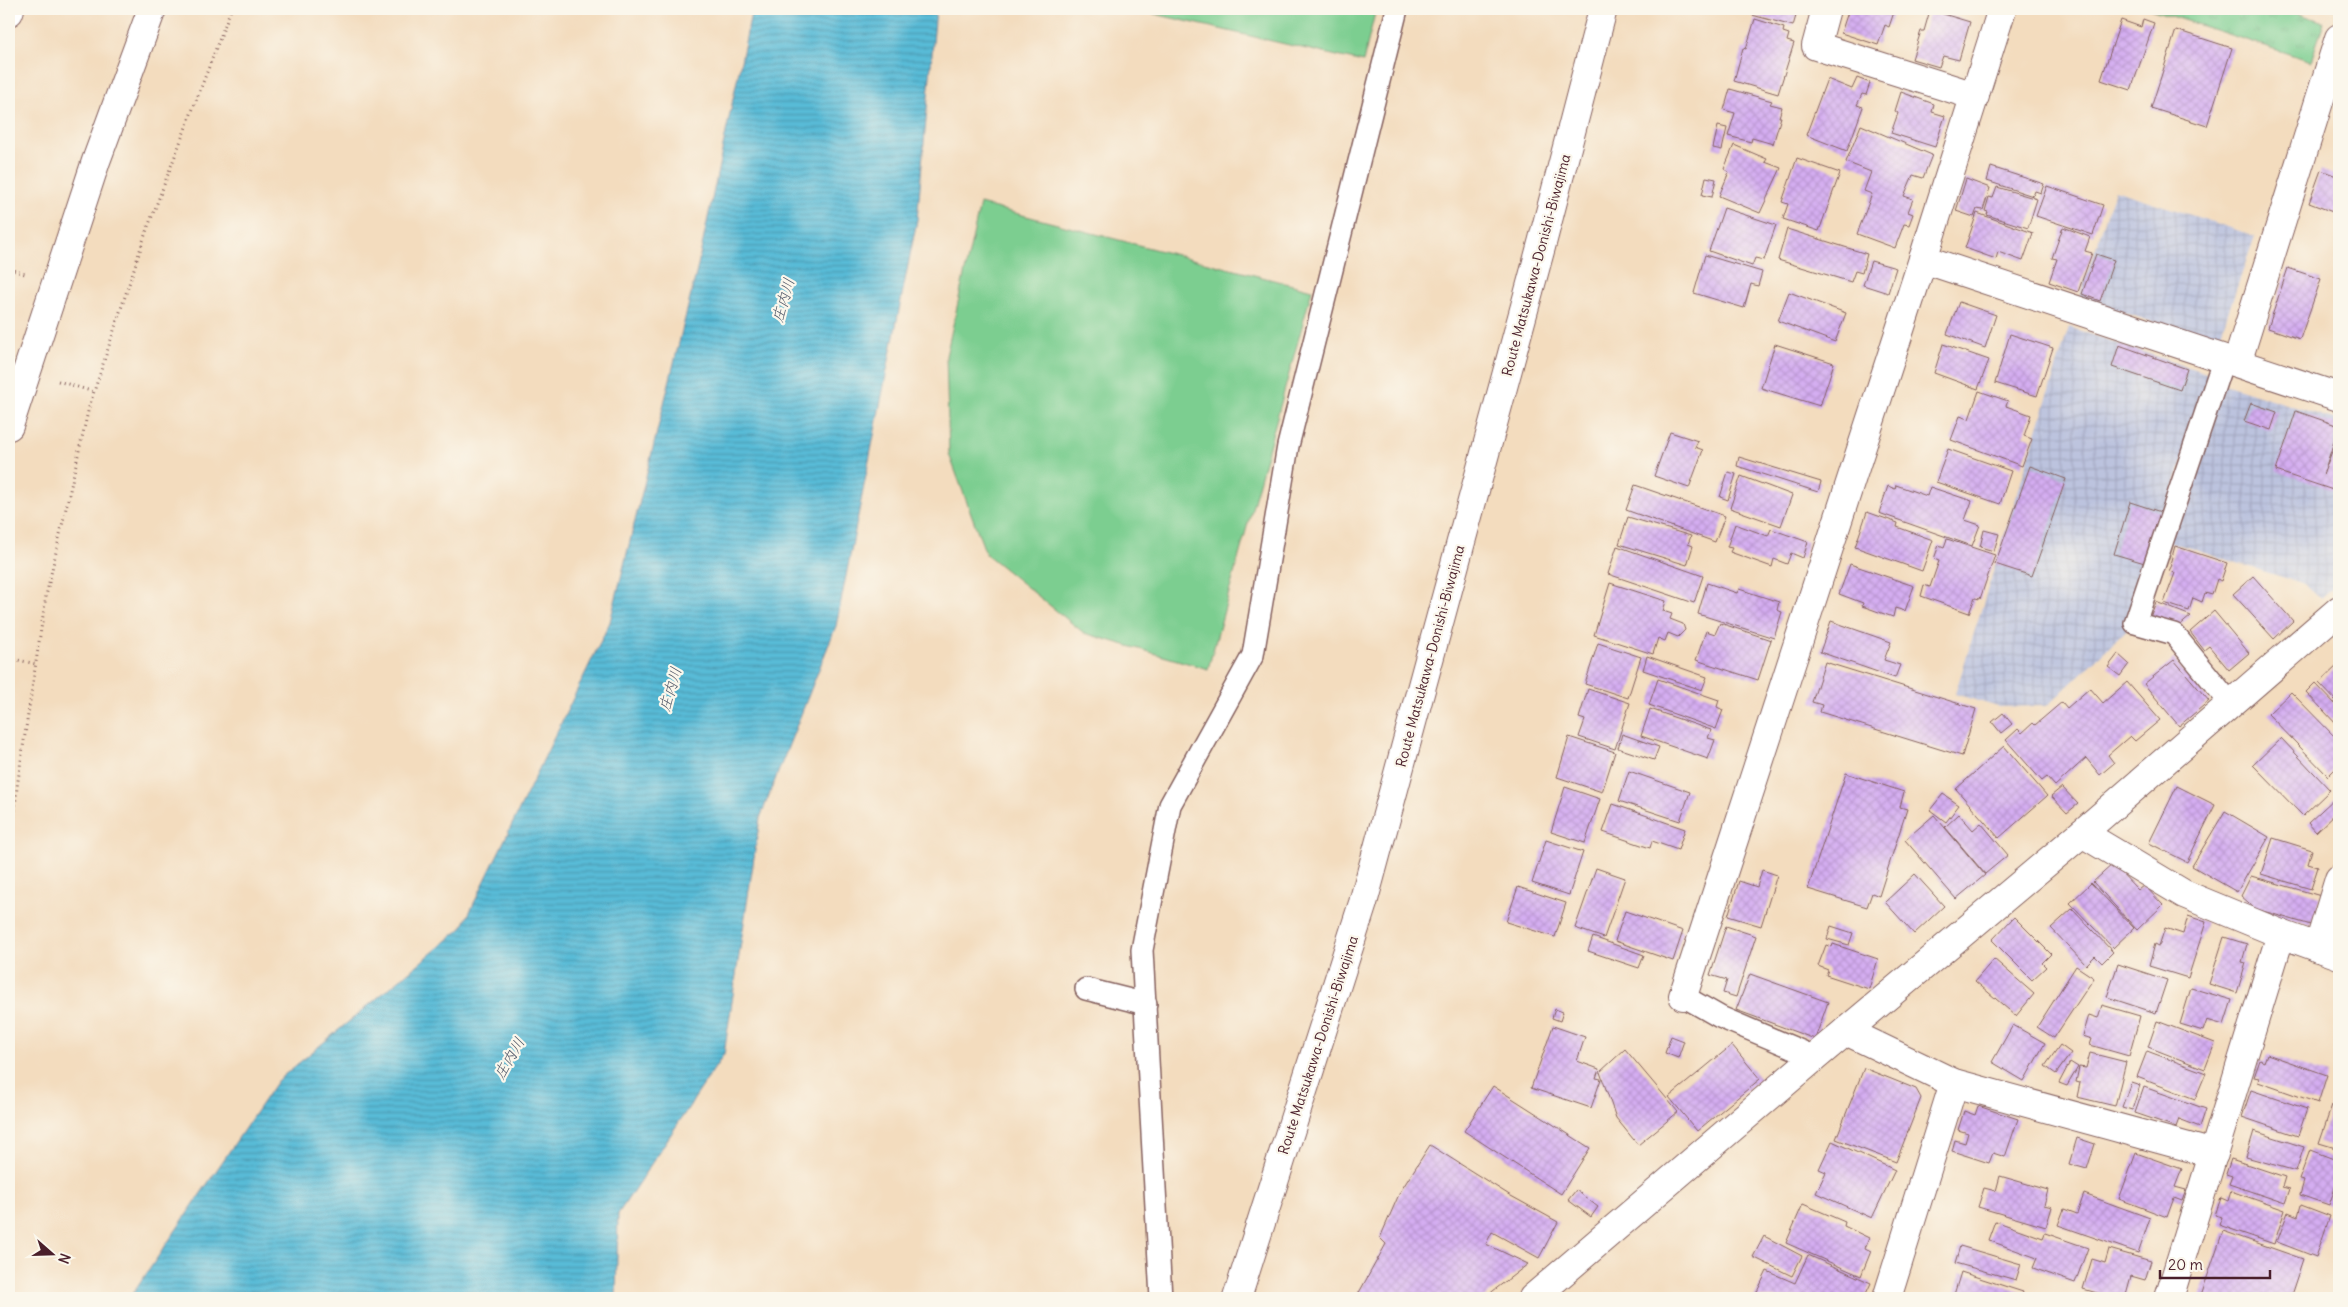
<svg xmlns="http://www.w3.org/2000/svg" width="2348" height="1307" font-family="Delius,'Klee One',sans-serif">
  <defs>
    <pattern id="industrial-grid" width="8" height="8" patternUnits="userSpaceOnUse" patternTransform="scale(1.25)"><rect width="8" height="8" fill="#bcc3de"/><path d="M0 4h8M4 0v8" fill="none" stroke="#a3a7bf"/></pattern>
    <pattern id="grass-tufts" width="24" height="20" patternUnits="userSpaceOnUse" patternTransform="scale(1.25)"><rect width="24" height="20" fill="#7bce90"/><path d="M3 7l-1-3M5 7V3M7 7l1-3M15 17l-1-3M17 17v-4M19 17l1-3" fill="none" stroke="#6cb07c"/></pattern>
    <pattern id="water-rules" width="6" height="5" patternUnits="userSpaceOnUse" patternTransform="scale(1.25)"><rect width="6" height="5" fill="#58bbd7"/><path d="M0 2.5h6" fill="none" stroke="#4b97af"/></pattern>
    <pattern id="building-cross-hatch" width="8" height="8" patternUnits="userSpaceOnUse" patternTransform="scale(1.25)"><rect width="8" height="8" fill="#d4adf1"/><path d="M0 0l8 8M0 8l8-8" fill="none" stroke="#b894cf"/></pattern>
  </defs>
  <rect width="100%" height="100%" fill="#fbf7ec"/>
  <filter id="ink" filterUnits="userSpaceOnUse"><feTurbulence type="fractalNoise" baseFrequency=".02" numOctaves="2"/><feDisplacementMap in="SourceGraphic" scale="10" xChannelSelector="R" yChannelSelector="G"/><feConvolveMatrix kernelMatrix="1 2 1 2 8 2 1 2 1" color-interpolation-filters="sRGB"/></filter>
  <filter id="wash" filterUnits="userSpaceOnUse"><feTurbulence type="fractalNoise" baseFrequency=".0096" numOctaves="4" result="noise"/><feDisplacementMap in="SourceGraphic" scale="20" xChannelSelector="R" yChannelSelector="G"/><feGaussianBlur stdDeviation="1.12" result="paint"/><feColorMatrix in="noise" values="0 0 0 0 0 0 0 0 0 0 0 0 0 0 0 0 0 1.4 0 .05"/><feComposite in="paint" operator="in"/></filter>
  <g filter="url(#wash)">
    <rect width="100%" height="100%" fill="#f3dcbe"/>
    <g fill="url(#industrial-grid)">
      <polygon points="2115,190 2255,236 2221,333 2211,341 2079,298"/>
      <polygon points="2069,327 2209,374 2131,626 2047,706 1998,707 1955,694"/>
      <polygon points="2221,383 2339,421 2339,583 2321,599 2304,584 2167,541"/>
    </g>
    <polygon fill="url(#grass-tufts)" stroke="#62765e" points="2150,9 2284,9 2324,22 2311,61"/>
    <g fill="#7bce90" stroke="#62765e">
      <polygon points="1133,9 1376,9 1363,62"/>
      <polygon points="980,204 1312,290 1208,669 1084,633 986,554 949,454 946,356"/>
    </g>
    <polygon fill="url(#water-rules)" stroke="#516d81" points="752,9 936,9 917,220 836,626 760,818 724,1054 618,1214 616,1298 130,1298 277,1081 462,928 610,622 697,270"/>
    <g id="blocks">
      <g fill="url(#building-cross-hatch)">
        <polygon points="1754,9 1798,9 1793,26 1752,15"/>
        <polygon points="1849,9 1895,9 1889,27 1885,25 1878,45 1841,33"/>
        <polygon points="1930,10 1970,22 1959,60 1943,56 1939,67 1912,59 1921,31 1924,31"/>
        <polygon points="1755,19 1784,28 1783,32 1789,34 1787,41 1794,43 1778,94 1734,81 1743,48 1746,49"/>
        <polygon points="2143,19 2154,23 2131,90 2101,80 2121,20 2141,27"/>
        <polygon points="2176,30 2232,48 2207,126 2151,108"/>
        <polygon points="1857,78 1870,83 1866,95 1862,94 1857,105 1863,107 1847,151 1806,135 1827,79 1852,89"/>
        <polygon points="1730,89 1772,101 1770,104 1782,107 1779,117 1781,117 1773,144 1752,138 1751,142 1728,136 1735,113 1724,110"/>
        <polygon points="1901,92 1934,104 1932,112 1945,116 1935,147 1891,133 1898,113 1895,111"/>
        <polygon points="1861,125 1932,155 1923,178 1913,175 1904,196 1913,199 1908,212 1913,214 1909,225 1904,224 1895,248 1857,234 1872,194 1864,191 1871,172 1846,162"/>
        <polygon points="1718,126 1727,128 1722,150 1713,148"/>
        <polygon points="1734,145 1767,159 1765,162 1781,168 1760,213 1719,196 1729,172 1724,169"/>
        <polygon points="1797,158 1840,173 1819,231 1783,219 1788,204 1782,202"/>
        <polygon points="1991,167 2044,184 2041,193 2035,191 2033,196 1987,181"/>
        <polygon points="2321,170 2339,177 2338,214 2309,203"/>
        <polygon points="1706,177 1716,179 1712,197 1702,195"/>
        <polygon points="1966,179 1990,188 1983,210 1977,209 1974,217 1956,211"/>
        <polygon points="2047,186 2103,205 2093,235 2036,216"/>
        <polygon points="1997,187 2037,199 2028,228 1987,215 1988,212 1985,211 1989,197 1993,198"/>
        <polygon points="1724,208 1776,225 1764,260 1755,258 1752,266 1709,251"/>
        <polygon points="1977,213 2033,233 2023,261 1998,252 1996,259 1965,248"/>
        <polygon points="2063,227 2090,237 2085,251 2092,253 2078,292 2049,282 2057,259 2052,258"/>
        <polygon points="1787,229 1867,254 1862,273 1855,271 1851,282 1778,260"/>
        <polygon points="2096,254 2114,260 2100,301 2082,294"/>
        <polygon points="1705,255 1762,272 1758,286 1751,284 1744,308 1694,293"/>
        <polygon points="1871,261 1896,268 1888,293 1863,285"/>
        <polygon points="2288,268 2321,279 2300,339 2268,328"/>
        <polygon points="1789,292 1846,313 1835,342 1778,321"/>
        <polygon points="1959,302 1996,315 1985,348 1947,334"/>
        <polygon points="2010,334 2053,348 2037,396 1995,383"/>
        <polygon points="1775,344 1834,363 1820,406 1761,388"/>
        <polygon points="1943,344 1989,360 1978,389 1934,373"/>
        <polygon points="2119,345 2187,369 2180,390 2112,367"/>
        <polygon points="1979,391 2008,401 2006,406 2031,415 2024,436 2032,439 2022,466 1951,440 1960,416 1969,419"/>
        <polygon points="2251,403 2277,412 2271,430 2244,421"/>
        <polygon points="2296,411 2339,426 2323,475 2339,433 2339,492 2276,471"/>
        <polygon points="1670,432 1698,441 1695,447 1703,450 1689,488 1654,476"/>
        <polygon points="1948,449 2011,471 2000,504 1936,482"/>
        <polygon points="1739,457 1821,482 1818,492 1737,466"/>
        <polygon points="2030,466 2066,479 2032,576 1995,564"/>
        <polygon points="1728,472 1736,474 1728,500 1720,497"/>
        <polygon points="1741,476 1792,495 1781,526 1730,508"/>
        <polygon points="1635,485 1725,516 1715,542 1626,510"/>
        <polygon points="1896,485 1927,496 1930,487 1972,501 1965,520 1980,525 1972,546 1879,513 1888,486 1895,489"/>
        <polygon points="2130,502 2164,513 2148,564 2114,554"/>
        <polygon points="1867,512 1898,523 1897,527 1933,540 1922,571 1855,547"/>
        <polygon points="1628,517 1691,536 1688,544 1693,546 1687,565 1619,544"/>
        <polygon points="1735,524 1768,536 1771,529 1808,542 1803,558 1791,553 1787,564 1774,559 1772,567 1730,552 1732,548 1727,547"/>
        <polygon points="1984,530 1999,534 1994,551 1980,547"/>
        <polygon points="1947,539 1995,555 1980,599 1975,598 1969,613 1921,596 1924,585 1930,587 1939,561 1934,559 1939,545 1944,547"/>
        <polygon points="1617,546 1703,576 1694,603 1608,574"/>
        <polygon points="2175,546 2227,563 2221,581 2217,579 2212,595 2205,593 2202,602 2193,598 2189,611 2164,603 2175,573 2169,571 2172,565 2170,564"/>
        <polygon points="1850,564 1914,586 1905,611 1895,608 1893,617 1862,606 1863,603 1839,594"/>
        <polygon points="2253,576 2293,621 2274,639 2233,594"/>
        <polygon points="1610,583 1666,601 1663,611 1672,614 1670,619 1683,624 1685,630 1678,637 1668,633 1665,641 1658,638 1653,654 1594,635"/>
        <polygon points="1707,583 1737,593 1739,589 1779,602 1777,610 1782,612 1774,638 1698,614"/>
        <polygon points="2156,602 2191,616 2178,627 2150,617"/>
        <polygon points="2214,611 2249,653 2229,670 2209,646 2204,650 2190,632"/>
        <polygon points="1831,621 1891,642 1884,660 1900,665 1895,678 1820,652"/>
        <polygon points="1720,623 1771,640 1758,680 1696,660 1706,631 1715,634"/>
        <polygon points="1598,643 1641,657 1628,698 1585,684"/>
        <polygon points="2118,654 2129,664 2120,676 2108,667"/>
        <polygon points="1647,656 1707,677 1702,690 1643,670"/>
        <polygon points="2174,660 2209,701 2179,726 2144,684"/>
        <polygon points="1825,662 1976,709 1962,756 1820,712 1822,705 1812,702"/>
        <polygon points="2339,664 2339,704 2319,683"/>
        <polygon points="1658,679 1719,700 1717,707 1723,710 1716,729 1649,705"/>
        <polygon points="2127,682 2160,720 2135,741 2130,736 2108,755 2114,763 2100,775 2086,758 2055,786 2047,777 2042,781 2006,740 2018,729 2022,733 2033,723 2035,725 2062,702 2067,708 2090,688 2103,703"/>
        <polygon points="2315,683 2339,708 2339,727 2306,692"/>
        <polygon points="1588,689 1630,703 1615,749 1579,737 1585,720 1579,718"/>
        <polygon points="2291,692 2339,741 2339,765 2328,776 2268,714"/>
        <polygon points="1650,709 1711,730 1708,738 1715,740 1708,759 1641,736"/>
        <polygon points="2003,713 2012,724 2001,733 1992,722"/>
        <polygon points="1622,734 1659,747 1654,760 1618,748"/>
        <polygon points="1569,737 1615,752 1602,792 1557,777"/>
        <polygon points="2281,738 2330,790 2303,816 2253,765"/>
        <polygon points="2004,746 2047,796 1999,838 1956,789"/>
        <polygon points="1629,771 1690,792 1680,821 1619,801"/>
        <polygon points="1846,773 1904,792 1900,807 1907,809 1879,896 1872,893 1867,907 1808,889"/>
        <polygon points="2177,786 2215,805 2187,862 2149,843"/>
        <polygon points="1565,787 1600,799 1585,843 1551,832"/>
        <polygon points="2062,787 2078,804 2067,813 2051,796"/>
        <polygon points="1943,794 1959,805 1946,822 1930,810"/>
        <polygon points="2335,798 2339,802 2339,810 2316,832 2308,823"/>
        <polygon points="1613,804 1685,829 1678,850 1652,841 1650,848 1603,832"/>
        <polygon points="2225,811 2269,837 2237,892 2192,866"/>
        <polygon points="1959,814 1973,830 1981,823 2008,855 1985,874 1945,827"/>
        <polygon points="1934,815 1985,875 1956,899 1905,840"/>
        <polygon points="2273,838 2312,850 2308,864 2318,867 2311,889 2261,874"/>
        <polygon points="1546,840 1583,852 1569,895 1532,883"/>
        <polygon points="2113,864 2138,890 2144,885 2163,905 2137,930 2093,882"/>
        <polygon points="1596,868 1625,878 1604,938 1575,928"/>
        <polygon points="1762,870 1777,875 1761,926 1728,916 1739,881 1757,887"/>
        <polygon points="1915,874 1944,906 1914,934 1885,902"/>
        <polygon points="2251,876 2321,896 2311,925 2256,909 2241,896"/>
        <polygon points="2091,883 2134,928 2113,948 2070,903"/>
        <polygon points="1518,887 1566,903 1555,937 1506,922"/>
        <polygon points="2072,909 2113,952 2102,963 2095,956 2086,965 2051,928"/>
        <polygon points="1625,911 1683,931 1673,961 1615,941"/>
        <polygon points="2188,916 2206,922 2188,978 2149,966 2155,944 2159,946 2165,928 2183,934"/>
        <polygon points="2014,917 2051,954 2042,963 2046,967 2032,980 1992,940"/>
        <polygon points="1726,926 1756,936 1736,997 1723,993 1727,980 1710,975"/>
        <polygon points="1831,926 1853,933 1849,945 1827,939"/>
        <polygon points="1593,937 1644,955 1639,968 1588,951"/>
        <polygon points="2224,937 2247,944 2242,962 2246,963 2237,993 2209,984"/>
        <polygon points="1833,944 1878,959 1869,989 1826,975 1828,970 1818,966 1826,945 1832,947"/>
        <polygon points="1994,959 2034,994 2016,1016 1975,981"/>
        <polygon points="2118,964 2167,980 2156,1013 2107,997"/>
        <polygon points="2076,966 2094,978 2054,1038 2037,1027"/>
        <polygon points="1750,974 1828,1002 1815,1039 1736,1010"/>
        <polygon points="2191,988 2232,1000 2224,1025 2207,1020 2203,1031 2180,1024"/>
        <polygon points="2102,1005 2140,1016 2129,1056 2090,1045 2092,1039 2083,1036 2089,1015 2098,1018"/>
        <polygon points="1555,1009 1563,1012 1560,1021 1552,1018"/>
        <polygon points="2157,1021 2215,1043 2205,1069 2148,1047"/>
        <polygon points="2013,1025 2045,1043 2024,1081 1992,1062"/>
        <polygon points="1553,1026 1585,1037 1577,1061 1599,1069 1596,1078 1601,1079 1591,1108 1531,1088"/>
        <polygon points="1671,1036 1684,1041 1678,1058 1665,1053"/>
        <polygon points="1732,1045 1760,1079 1697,1131 1669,1097"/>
        <polygon points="2060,1045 2071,1053 2056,1074 2045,1066"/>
        <polygon points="1625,1049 1678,1112 1638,1145 1616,1118 1600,1072"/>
        <polygon points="2147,1051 2206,1073 2195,1099 2137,1077"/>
        <polygon points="2090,1053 2126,1062 2115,1106 2077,1097 2080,1083 2076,1082 2079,1067 2086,1068"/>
        <polygon points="2267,1054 2327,1075 2318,1103 2258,1082 2259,1078 2254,1077 2260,1060 2264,1062"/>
        <polygon points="2070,1062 2078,1067 2067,1086 2059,1083"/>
        <polygon points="1864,1068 1916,1089 1921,1098 1896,1162 1836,1139"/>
        <polygon points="2131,1082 2140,1085 2132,1110 2122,1107"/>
        <polygon points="1493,1086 1590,1148 1561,1194 1464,1131"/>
        <polygon points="2144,1087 2206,1109 2200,1127 2179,1119 2176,1127 2135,1113"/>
        <polygon points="2251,1090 2307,1109 2298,1136 2242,1117"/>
        <polygon points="2332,1105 2339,1108 2339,1149 2319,1143"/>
        <polygon points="1978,1106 2018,1119 2005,1157 1993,1153 1989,1163 1952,1151 1955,1140 1965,1143 1968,1133 1958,1130 1964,1111 1975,1115"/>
        <polygon points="2254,1131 2304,1147 2296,1171 2246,1157"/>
        <polygon points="2077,1138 2095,1144 2087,1169 2069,1164"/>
        <polygon points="1832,1141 1895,1170 1872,1218 1816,1193 1826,1172 1819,1169"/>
        <polygon points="1430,1145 1511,1196 1558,1222 1539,1258 1492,1232 1486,1244 1528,1264 1484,1298 1356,1298 1386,1244 1380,1238 1400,1192"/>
        <polygon points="2310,1150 2339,1161 2339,1177 2329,1205 2300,1195 2304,1181 2299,1180"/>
        <polygon points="2136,1153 2182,1169 2175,1187 2186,1190 2182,1201 2174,1198 2167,1217 2119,1199"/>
        <polygon points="2231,1159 2285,1177 2282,1187 2290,1189 2285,1203 2229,1184 2232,1176 2226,1174"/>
        <polygon points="2000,1176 2048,1190 2044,1205 2052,1207 2046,1227 1978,1207 1984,1188 1996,1191"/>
        <polygon points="1576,1190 1598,1207 1591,1217 1568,1200"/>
        <polygon points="2231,1191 2285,1210 2274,1244 2219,1225 2222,1217 2215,1215 2221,1198 2228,1201"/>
        <polygon points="2084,1194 2150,1218 2138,1253 2058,1225 2064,1209 2077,1214"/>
        <polygon points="1803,1204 1845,1222 1844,1226 1869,1238 1865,1248 1871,1251 1861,1276 1786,1243"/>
        <polygon points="2301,1205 2330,1216 2316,1257 2277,1242 2288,1212 2298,1216"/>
        <polygon points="1995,1221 2043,1238 2045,1233 2088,1248 2075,1283 2033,1268 2037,1258 1988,1240"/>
        <polygon points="2223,1231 2303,1259 2290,1298 2200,1298"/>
        <polygon points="1764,1236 1802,1256 1792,1276 1753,1257"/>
        <polygon points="1960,1246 2021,1264 2016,1280 1955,1263"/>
        <polygon points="2109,1249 2151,1261 2145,1280 2131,1276 2125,1298 2115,1298 2083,1289 2092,1259 2105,1263"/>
        <polygon points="1808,1255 1871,1283 1864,1298 1754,1298 1767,1271 1795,1283"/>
        <polygon points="1961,1272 2023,1292 2021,1298 1953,1298"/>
      </g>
    </g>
  </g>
  <g filter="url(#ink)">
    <use href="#blocks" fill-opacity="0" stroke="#85615e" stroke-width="1"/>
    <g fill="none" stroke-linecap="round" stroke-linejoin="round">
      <g stroke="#85615e" stroke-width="24">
        <g id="service">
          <polyline points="2224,358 2135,623 2174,634 2231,704"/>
          <polyline points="1086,989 1146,1004"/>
          <polyline points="1683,996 1720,1017 1815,1057"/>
          <polyline points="1161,1298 1142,950 1170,805 1253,655 1288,446 1397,9"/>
        </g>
      </g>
      <g stroke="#85615e" stroke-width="30">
        <g id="minor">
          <polyline points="1826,9 1816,46 1975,96"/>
          <polyline points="9,12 10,9"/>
          <polyline points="1923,259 2339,397"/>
          <polyline points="2237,363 2339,38"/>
          <polyline points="9,426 96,161 152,9"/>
          <polyline points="2082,833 2184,894 2281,934 2339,955"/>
          <polyline points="2318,948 2339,879"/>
          <polyline points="1683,996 1923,259 2002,9"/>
          <polyline points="1846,1031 1954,1083 2214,1154"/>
          <polyline points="1533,1298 1815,1057 2082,833 2339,610"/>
          <polyline points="1887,1298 1954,1083"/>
          <polyline points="2169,1298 2281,934"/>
        </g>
      </g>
      <g stroke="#85615e" stroke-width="30">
        <polyline id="secondary" points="1237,1298 1363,903 1541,247 1603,9"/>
      </g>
      <g stroke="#85615e" stroke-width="3" stroke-dasharray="1 4" stroke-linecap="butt">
        <polyline points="9,269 25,274"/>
        <polyline points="58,381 94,392"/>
        <polyline points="9,658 36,664"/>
        <polyline points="9,875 17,787 46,596 89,407 146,232 231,9"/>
      </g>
      <use href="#service" stroke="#fff" stroke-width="21"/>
      <use href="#minor" stroke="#fff" stroke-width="28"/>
      <use href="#secondary" stroke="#fff" stroke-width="28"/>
    </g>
  </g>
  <g text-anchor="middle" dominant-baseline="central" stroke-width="4.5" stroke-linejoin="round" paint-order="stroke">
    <g font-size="14" fill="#4a1f2b" stroke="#fbf7ec">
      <text transform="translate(1536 265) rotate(-75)">Route Matsukawa-Donishi-Biwajima</text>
      <text transform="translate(1430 656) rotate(-75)">Route Matsukawa-Donishi-Biwajima</text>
      <text transform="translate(1318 1045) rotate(-72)">Route Matsukawa-Donishi-Biwajima</text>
    </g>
    <g font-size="15" font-style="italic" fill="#4f5667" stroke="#fbf7ec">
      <text transform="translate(783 300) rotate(-74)">庄内川</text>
      <text transform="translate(670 689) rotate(-74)">庄内川</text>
      <text transform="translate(509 1058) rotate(-60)">庄内川</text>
    </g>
  </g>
  <rect width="2348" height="1307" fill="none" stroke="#fbf7ec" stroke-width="30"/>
  <g transform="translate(52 1254) rotate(110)" stroke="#fbf7ec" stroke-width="4" paint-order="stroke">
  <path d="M0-4L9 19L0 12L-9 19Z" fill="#4a1f2b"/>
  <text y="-8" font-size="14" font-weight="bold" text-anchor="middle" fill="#4a1f2b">N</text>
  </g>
  <path d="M2160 1270v8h110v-8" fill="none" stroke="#4a1f2b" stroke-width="2.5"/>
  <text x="2168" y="1270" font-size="15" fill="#4a1f2b" stroke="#fbf7ec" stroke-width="4" paint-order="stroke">20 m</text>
</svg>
